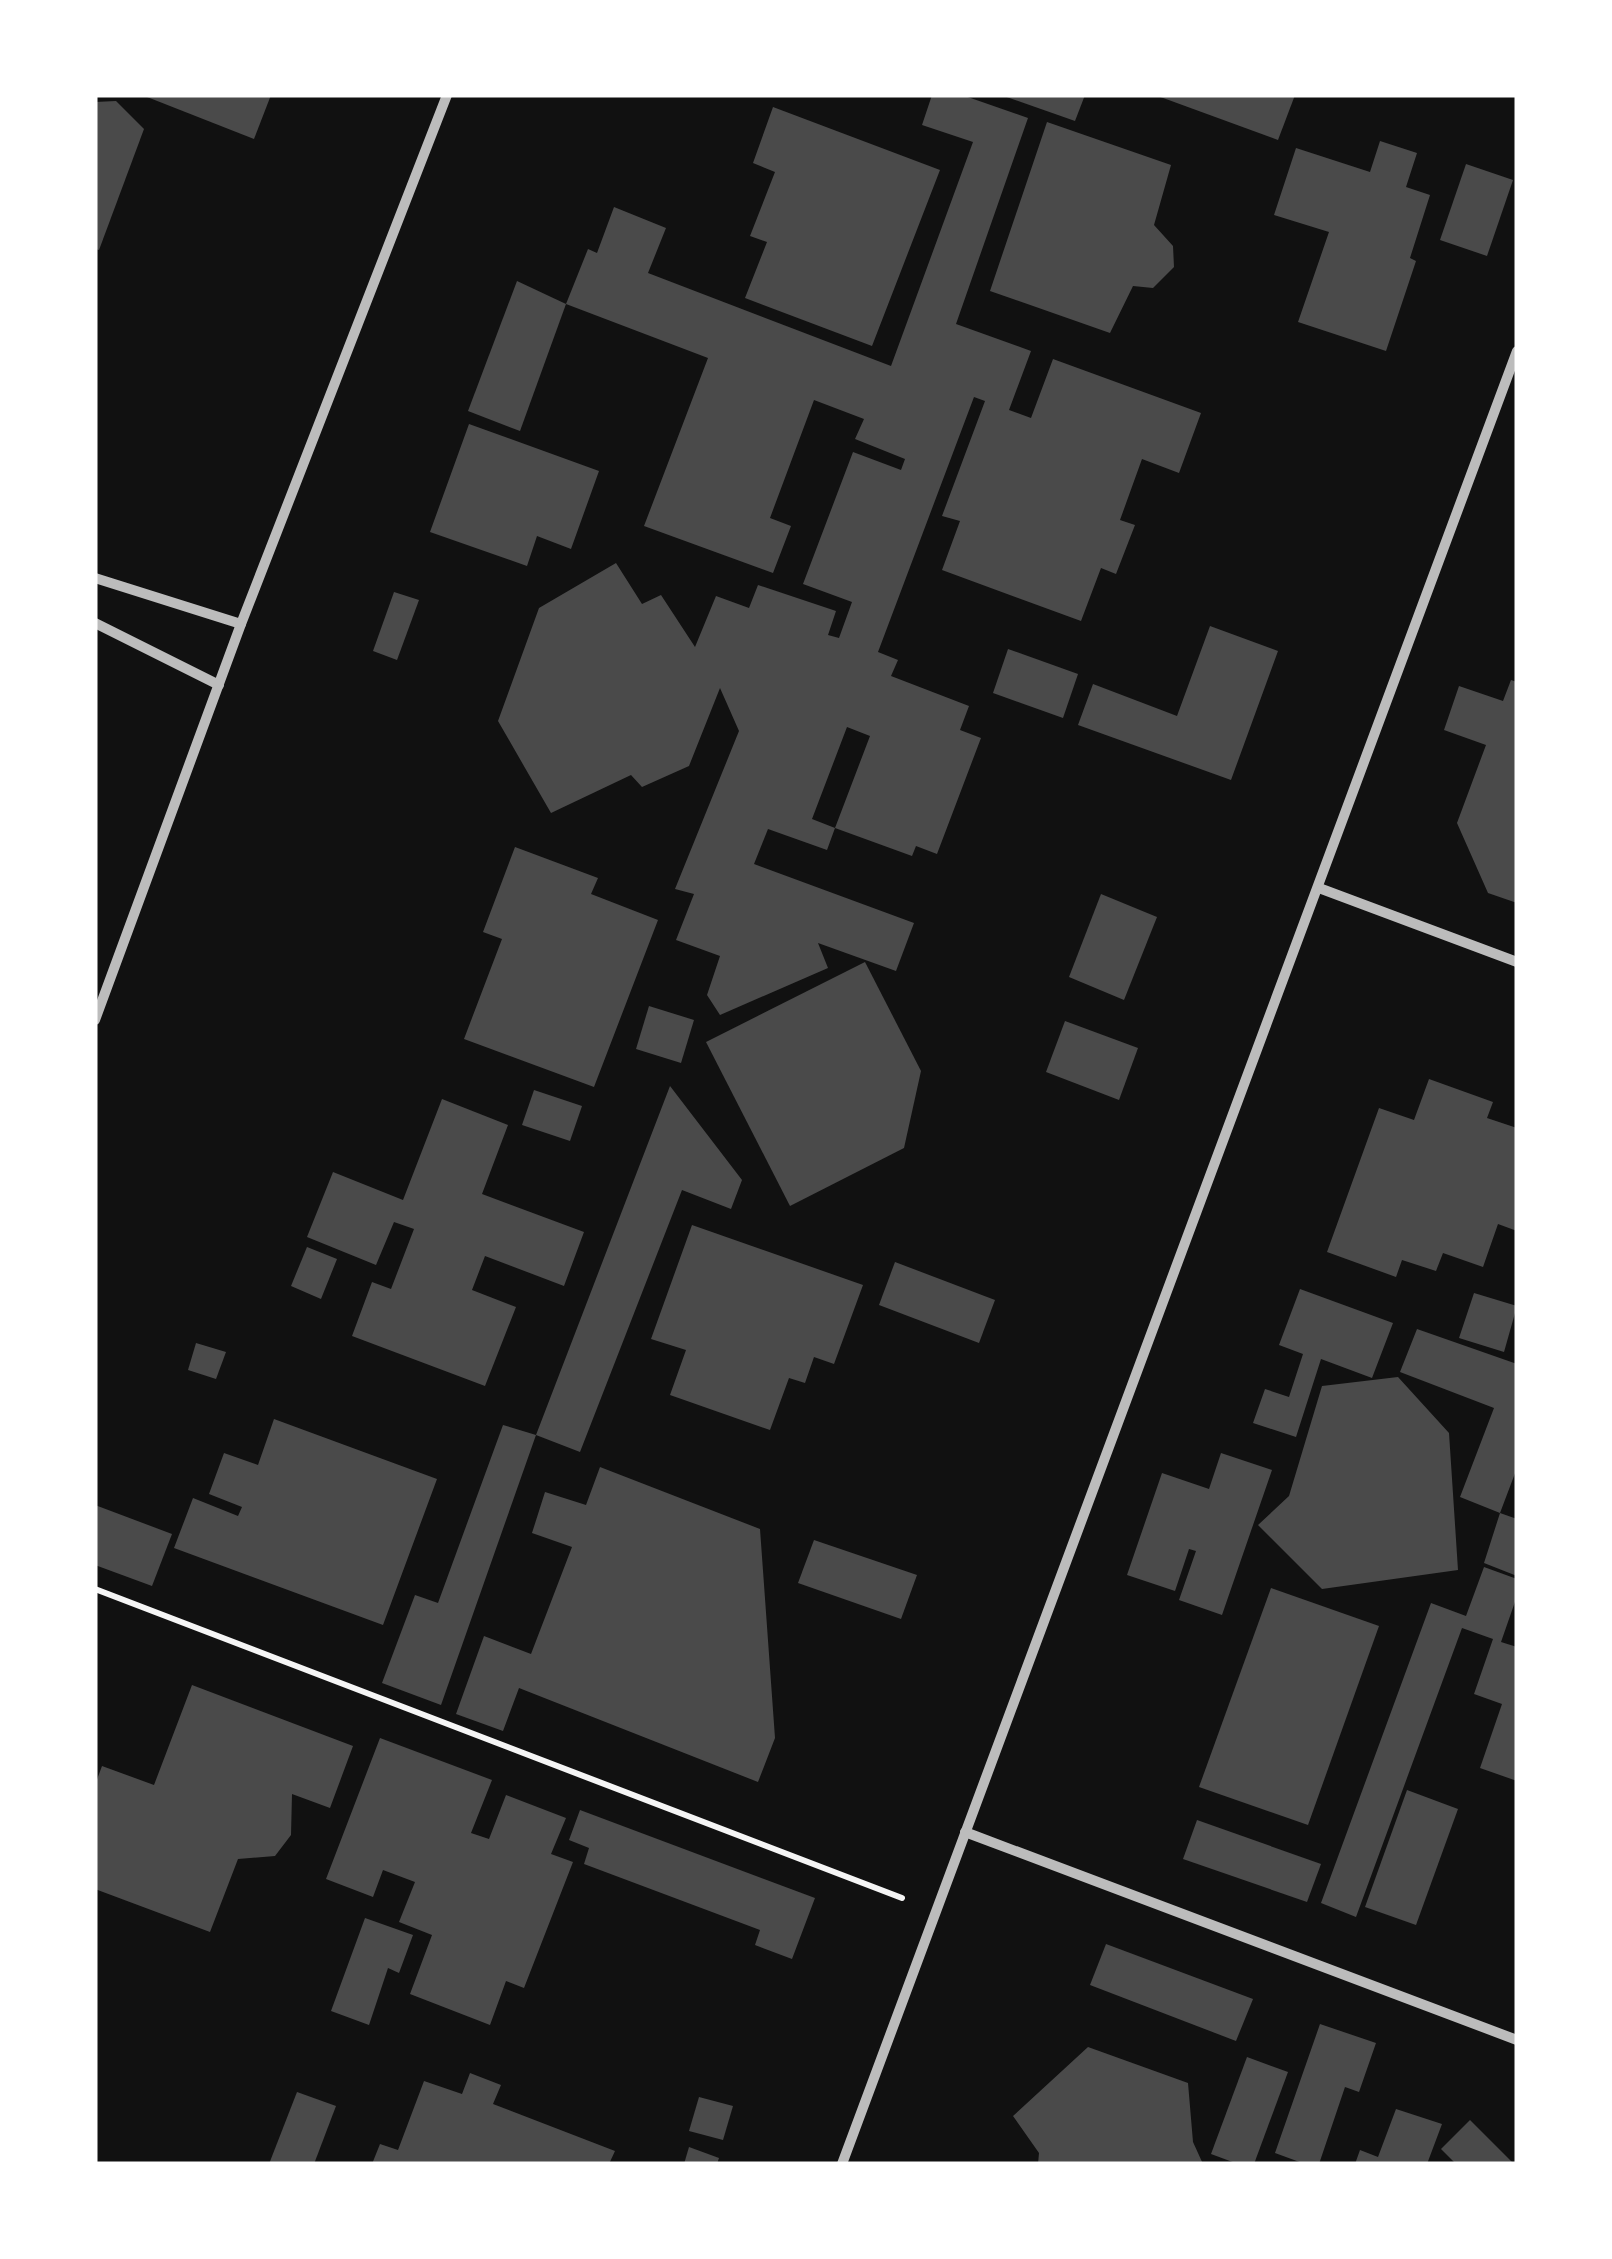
<svg xmlns="http://www.w3.org/2000/svg" width="1612" height="2259" font-family="'Varela Round',sans-serif">
  <rect width="100%" height="100%" fill="#111"/>
  <g fill="#4a4a4a">
    <polygon points="142,95 271,95 254,139"/>
    <polygon points="932,95 962,95 1028,118 956,324 1031,351 1009,410 1031,418 1053,359 1201,413 1179,473 1142,459 1120,520 1135,525 1116,574 1101,568 1081,621 942,570 960,521 942,516 985,401 974,397 878,652 898,660 891,676 969,706 960,730 981,738 937,854 916,846 912,856 835,828 870,736 847,727 812,819 835,828 827,850 768,829 754,864 914,923 896,971 818,943 828,968 720,1015 707,995 720,956 676,940 694,894 675,889 739,731 720,688 689,766 642,787 631,775 551,813 498,721 539,608 616,563 642,604 661,595 695,647 716,596 749,608 758,585 836,611 828,635 839,638 852,602 803,584 853,452 901,470 905,459 855,439 864,419 814,400 770,518 791,526 773,573 644,526 708,358 566,304 588,249 597,253 614,207 666,228 648,273 891,366 973,142 922,125"/>
    <polygon points="1001,95 1085,95 1075,121"/>
    <polygon points="1155,95 1295,95 1278,140"/>
    <polygon points="116,101 144,129 99,250 95,249 95,102"/>
    <polygon points="773,107 940,170 872,346 745,298 767,242 750,236 775,172 753,163"/>
    <polygon points="1047,122 1171,165 1154,225 1173,246 1174,267 1153,288 1133,286 1110,333 990,291"/>
    <polygon points="1380,141 1417,153 1406,187 1430,195 1410,258 1416,261 1386,351 1298,322 1329,232 1274,215 1296,148 1370,172"/>
    <polygon points="1466,164 1513,180 1487,256 1440,240"/>
    <polygon points="517,281 566,304 520,431 468,411"/>
    <polygon points="469,424 599,471 571,549 537,536 527,566 430,532"/>
    <polygon points="394,592 419,600 397,660 373,651"/>
    <polygon points="1210,626 1278,651 1231,780 1078,725 1093,684 1177,716"/>
    <polygon points="1008,649 1078,674 1063,718 993,693"/>
    <polygon points="1511,680 1517,682 1517,903 1488,893 1457,823 1486,745 1444,730 1459,686 1503,701"/>
    <polygon points="515,847 598,878 591,894 658,920 594,1087 464,1039 502,939 483,932"/>
    <polygon points="1101,894 1157,917 1124,1000 1069,977"/>
    <polygon points="865,962 921,1071 904,1148 790,1206 706,1042"/>
    <polygon points="649,1006 694,1020 681,1063 636,1049"/>
    <polygon points="1065,1021 1138,1048 1119,1100 1046,1072"/>
    <polygon points="1429,1079 1493,1102 1487,1118 1517,1128 1517,1231 1498,1224 1483,1267 1443,1253 1436,1271 1402,1260 1396,1277 1327,1252 1379,1108 1414,1120"/>
    <polygon points="670,1086 742,1180 731,1209 682,1190 580,1452 536,1435"/>
    <polygon points="534,1090 582,1106 570,1141 522,1125"/>
    <polygon points="442,1099 508,1125 482,1194 584,1232 564,1286 485,1256 472,1290 516,1307 485,1386 352,1336 372,1282 391,1289 414,1229 394,1222 376,1265 307,1237 333,1172 403,1200"/>
    <polygon points="692,1225 863,1285 834,1364 814,1357 805,1383 789,1378 770,1430 670,1395 686,1350 651,1339"/>
    <polygon points="307,1247 337,1259 321,1299 291,1286"/>
    <polygon points="895,1262 995,1300 979,1343 879,1305"/>
    <polygon points="1300,1289 1393,1323 1372,1378 1321,1359 1296,1437 1253,1423 1265,1389 1289,1397 1303,1354 1279,1345"/>
    <polygon points="1474,1293 1517,1306 1504,1352 1459,1338"/>
    <polygon points="1417,1329 1517,1364 1517,1468 1500,1513 1517,1519 1517,1576 1484,1563 1500,1513 1460,1497 1494,1408 1400,1372"/>
    <polygon points="196,1343 226,1352 216,1379 188,1370"/>
    <polygon points="1398,1377 1449,1433 1458,1570 1322,1589 1258,1525 1289,1496 1322,1386"/>
    <polygon points="274,1419 437,1479 383,1625 174,1548 193,1498 238,1516 242,1507 209,1494 224,1453 258,1465"/>
    <polygon points="503,1425 536,1435 441,1705 382,1683 415,1595 438,1603"/>
    <polygon points="1221,1453 1272,1470 1222,1615 1179,1600 1196,1551 1189,1549 1175,1591 1127,1575 1162,1473 1209,1489"/>
    <polygon points="600,1467 760,1529 775,1738 758,1782 519,1688 503,1731 456,1714 484,1636 531,1654 572,1547 532,1533 545,1492 586,1505"/>
    <polygon points="95,1505 172,1534 152,1586 95,1565"/>
    <polygon points="814,1540 917,1575 901,1619 798,1583"/>
    <polygon points="1484,1567 1517,1579 1517,1596 1501,1642 1517,1647 1517,1781 1480,1768 1502,1704 1474,1694 1493,1639 1462,1628 1356,1917 1321,1903 1431,1603 1466,1616"/>
    <polygon points="1271,1588 1379,1626 1308,1825 1199,1787"/>
    <polygon points="192,1685 353,1746 330,1808 292,1794 291,1835 275,1856 238,1859 210,1932 95,1889 95,1785 102,1766 154,1785"/>
    <polygon points="380,1738 492,1780 471,1833 489,1839 506,1795 566,1818 551,1854 573,1862 524,1988 506,1981 490,2025 410,1994 432,1935 399,1922 415,1882 383,1870 373,1897 326,1879"/>
    <polygon points="1407,1790 1458,1809 1416,1925 1365,1907"/>
    <polygon points="580,1810 815,1898 792,1959 755,1945 760,1930 584,1864 589,1848 569,1840"/>
    <polygon points="1197,1820 1321,1864 1307,1902 1183,1859"/>
    <polygon points="365,1918 413,1935 399,1973 388,1968 369,2025 331,2011"/>
    <polygon points="1106,1944 1253,1999 1236,2041 1090,1985"/>
    <polygon points="1320,2024 1376,2043 1359,2092 1345,2087 1319,2164 1305,2164 1275,2153"/>
    <polygon points="1088,2047 1188,2083 1193,2142 1203,2164 1038,2164 1039,2153 1013,2116"/>
    <polygon points="1247,2057 1288,2072 1254,2164 1238,2164 1211,2154"/>
    <polygon points="470,2073 501,2085 493,2104 615,2151 609,2164 372,2164 380,2144 398,2150 424,2081 462,2094"/>
    <polygon points="297,2092 336,2106 314,2164 269,2164"/>
    <polygon points="699,2097 733,2106 723,2140 689,2131"/>
    <polygon points="1396,2109 1442,2124 1427,2164 1355,2164 1360,2150 1378,2157"/>
    <polygon points="1470,2120 1514,2164 1456,2164 1441,2149"/>
    <polygon points="689,2147 719,2158 717,2164 684,2164"/>
  </g>
  <g fill="none" stroke-linecap="round" stroke-linejoin="round">
    <polyline stroke="#f5f5f5" stroke-width="6" points="95,1589 902,1898"/>
    <g stroke="#bcbcbc" stroke-width="10">
      <polyline points="95,578 241,624"/>
      <polyline points="95,623 219,685"/>
      <polyline points="1319,888 1517,962"/>
      <polyline points="95,1020 241,624 447,95"/>
      <polyline points="965,1832 1517,2040"/>
      <polyline points="842,2164 1517,351"/>
    </g>
  </g>
  <rect width="1612" height="2259" fill="none" stroke="#ffffff" stroke-width="195"/>
</svg>
